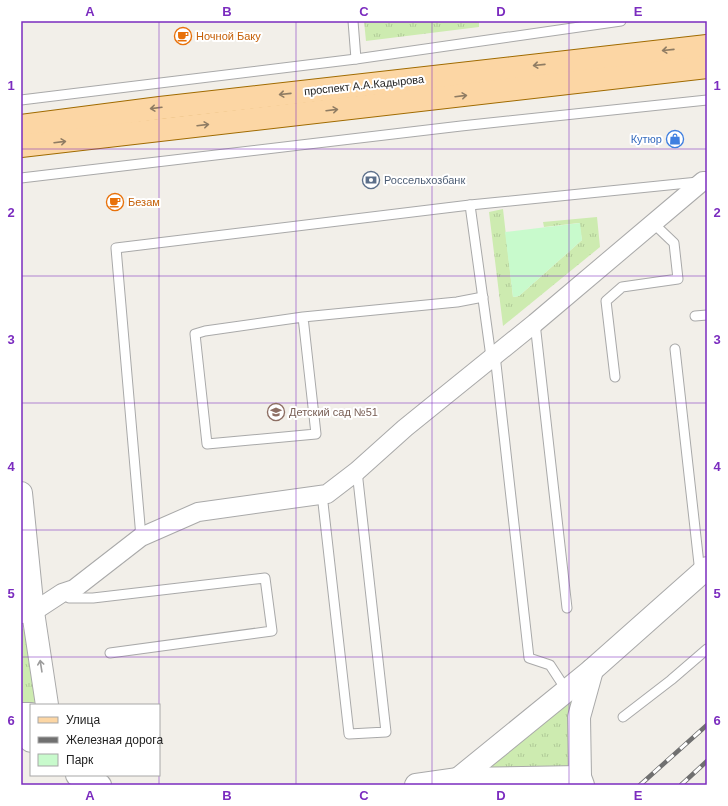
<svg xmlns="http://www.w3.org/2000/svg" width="728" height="806" font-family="Helvetica,sans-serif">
  <defs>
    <pattern id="grass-tufts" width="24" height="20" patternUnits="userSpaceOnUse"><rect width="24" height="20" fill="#cdebb0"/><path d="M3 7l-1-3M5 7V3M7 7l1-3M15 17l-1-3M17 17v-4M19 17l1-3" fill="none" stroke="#b0c997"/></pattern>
  </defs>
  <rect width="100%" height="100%" fill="#f2efe9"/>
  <g fill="url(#grass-tufts)">
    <polygon points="364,21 479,21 479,27 366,41"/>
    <polygon points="503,209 513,297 519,296 582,240 579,223 544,227 543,222 597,217 600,247 503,326 489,212"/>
    <polygon points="27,628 37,704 21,706 21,629"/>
    <polygon points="592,670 580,777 458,779"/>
  </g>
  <polygon fill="#c8facc" points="580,223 582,240 519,296 513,297 505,232"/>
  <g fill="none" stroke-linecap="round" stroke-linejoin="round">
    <g stroke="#a9a9a9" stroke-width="11">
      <g id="service">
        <polyline points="353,21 356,59"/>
        <polyline points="21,100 356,59 621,21"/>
        <polyline points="21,178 461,126 707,100"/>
        <polyline points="470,205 491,357"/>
        <polyline points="695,316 707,315"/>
        <polyline points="303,317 316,434 207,444 195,334 205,331 303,317 457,302 483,297"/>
        <polyline points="535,323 567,608"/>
        <polyline points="675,349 700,573"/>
        <polyline points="495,355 529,658 550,665 567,691"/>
        <polyline points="615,377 606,301 622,287 678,279 674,243 653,223"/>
        <polyline points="322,494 349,734 386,732 357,471"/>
        <polyline points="141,537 116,248 470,205 698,182"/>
        <polyline points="64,595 69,598 93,598 265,578 272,631 110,653"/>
        <polyline points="623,717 671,680 707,649"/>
      </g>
    </g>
    <g stroke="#a9a9a9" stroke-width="20">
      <polyline id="minor" points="21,614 33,612 62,593 74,589 141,537 198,512 327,494 357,471 405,428 535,323 703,181 707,181"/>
    </g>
    <g stroke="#a9a9a9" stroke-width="24">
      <g id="tertiary">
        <polyline points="21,493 33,612 47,705"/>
        <polyline points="21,714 31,714"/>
        <polyline points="21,732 31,741"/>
        <polyline points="77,775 100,785"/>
        <polyline points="458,779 592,670 707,568"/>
        <polyline points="416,785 458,779 580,777"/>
        <polyline points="583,785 580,777 579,717 592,670"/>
      </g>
    </g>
    <g stroke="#a06b00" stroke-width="24">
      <g id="primary">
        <polyline points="21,126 160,108 707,46"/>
        <polyline points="21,146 707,67"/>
      </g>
    </g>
    <use href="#service" stroke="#fff" stroke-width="9"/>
    <use href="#minor" stroke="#fff" stroke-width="18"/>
    <use href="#tertiary" stroke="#fff" stroke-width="22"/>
    <use href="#primary" stroke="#fcd6a4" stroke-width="22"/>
    <g stroke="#707070" stroke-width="4.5">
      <g id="rail">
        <polyline points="640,785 707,725"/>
        <polyline points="681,785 707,761"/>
      </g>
    </g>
    <use href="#rail" stroke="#fff" stroke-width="3" stroke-dasharray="9" stroke-linecap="butt"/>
  </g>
  <defs><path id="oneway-shaft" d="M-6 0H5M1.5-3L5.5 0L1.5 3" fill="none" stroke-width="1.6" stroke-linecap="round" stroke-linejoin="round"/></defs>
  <g stroke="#8f7c63">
    <use href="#oneway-shaft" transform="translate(668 50) rotate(174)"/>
    <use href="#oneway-shaft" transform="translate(539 65) rotate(174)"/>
    <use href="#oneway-shaft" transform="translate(285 94) rotate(174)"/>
    <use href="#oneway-shaft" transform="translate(461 96) rotate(-7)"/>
    <use href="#oneway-shaft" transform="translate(156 108) rotate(173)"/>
    <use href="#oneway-shaft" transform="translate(332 110) rotate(-7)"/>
    <use href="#oneway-shaft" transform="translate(203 125) rotate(-7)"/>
    <use href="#oneway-shaft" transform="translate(60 142) rotate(-7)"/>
  </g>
  <use stroke="#9c9c9c" href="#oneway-shaft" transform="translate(41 666) rotate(-99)"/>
  <path fill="none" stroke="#7b2cbf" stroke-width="1" stroke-opacity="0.55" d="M159,21v684M296,21v764M432,21v764M569,21v764M21,149h686M21,276h686M21,403h686M21,530h686M21,657h686M159,775v10"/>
  <defs>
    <g id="cafe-ring" transform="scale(0.9)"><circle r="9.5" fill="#fff" stroke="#e8710a" stroke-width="1.5"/><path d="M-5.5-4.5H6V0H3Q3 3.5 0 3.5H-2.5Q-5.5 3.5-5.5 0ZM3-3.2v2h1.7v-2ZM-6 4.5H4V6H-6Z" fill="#e8710a"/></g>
    <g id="shop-ring" transform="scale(0.9)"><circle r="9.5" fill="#fff" stroke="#3f7fe0" stroke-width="1.5"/><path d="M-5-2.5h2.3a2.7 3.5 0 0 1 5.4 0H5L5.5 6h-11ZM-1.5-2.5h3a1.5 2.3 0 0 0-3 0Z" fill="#3f7fe0"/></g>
    <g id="bank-ring" transform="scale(0.9)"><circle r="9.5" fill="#fff" stroke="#5c6f8a" stroke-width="1.5"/><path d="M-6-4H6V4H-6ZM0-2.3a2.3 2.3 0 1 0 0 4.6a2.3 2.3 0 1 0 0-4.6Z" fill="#5c6f8a"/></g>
    <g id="school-ring" transform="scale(0.9)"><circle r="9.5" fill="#fff" stroke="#8d6e63" stroke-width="1.5"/><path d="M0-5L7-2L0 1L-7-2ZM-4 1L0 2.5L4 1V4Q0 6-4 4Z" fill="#8d6e63"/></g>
  </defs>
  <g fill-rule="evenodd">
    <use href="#cafe-ring" x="183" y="36"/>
    <use href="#shop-ring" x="675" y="139"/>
    <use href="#bank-ring" x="371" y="180"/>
    <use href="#cafe-ring" x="115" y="202"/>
    <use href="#school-ring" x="276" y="412"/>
  </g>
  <g text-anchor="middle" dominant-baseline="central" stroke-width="4" stroke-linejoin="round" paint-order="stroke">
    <g font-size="11" fill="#c56008" stroke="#fff" text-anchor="start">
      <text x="196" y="36">Ночной Баку</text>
      <text x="128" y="202">Безам</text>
    </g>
    <g font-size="11" fill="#222" stroke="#fff">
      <text transform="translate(364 85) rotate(-6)">проспект А.А.Кадырова</text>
    </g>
    <g font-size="11" fill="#366cbe" stroke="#fff" text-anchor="end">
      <text x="662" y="139">Кутюр</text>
    </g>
    <g font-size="11" fill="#4e5e75" stroke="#fff" text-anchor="start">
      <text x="384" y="180">Россельхозбанк</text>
    </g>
    <g font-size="11" fill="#785e54" stroke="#fff" text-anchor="start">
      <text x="289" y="412">Детский сад №51</text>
    </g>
  </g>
  <rect width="728" height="806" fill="none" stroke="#ffffff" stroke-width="44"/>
  <rect x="30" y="704" width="130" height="72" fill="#ffffff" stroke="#a7a7a7"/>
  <rect x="38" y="717" width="20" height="6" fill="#fcd6a4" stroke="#a7a7a7"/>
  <text x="66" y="724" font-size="12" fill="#222222">Улица</text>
  <rect x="38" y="737" width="20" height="6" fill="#707070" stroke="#a7a7a7"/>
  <text x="66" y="744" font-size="12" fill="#222222">Железная дорога</text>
  <rect x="38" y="754" width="20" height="12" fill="#c8facc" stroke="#a7a7a7"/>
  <text x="66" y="764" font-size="12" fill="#222222">Парк</text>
  <rect x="22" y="22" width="684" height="762" fill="none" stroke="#7b2cbf" stroke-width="1.5"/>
  <g font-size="13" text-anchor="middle" font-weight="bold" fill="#7b2cbf">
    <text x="90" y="16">A</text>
    <text x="227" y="16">B</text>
    <text x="364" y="16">C</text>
    <text x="501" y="16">D</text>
    <text x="638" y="16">E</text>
    <text x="11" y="90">1</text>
    <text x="717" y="90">1</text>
    <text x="11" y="217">2</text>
    <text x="717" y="217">2</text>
    <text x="11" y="344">3</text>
    <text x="717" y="344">3</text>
    <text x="11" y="471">4</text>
    <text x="717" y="471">4</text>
    <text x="11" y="598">5</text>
    <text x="717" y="598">5</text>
    <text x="11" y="725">6</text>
    <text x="717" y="725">6</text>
    <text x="90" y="800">A</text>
    <text x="227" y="800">B</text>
    <text x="364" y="800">C</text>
    <text x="501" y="800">D</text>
    <text x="638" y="800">E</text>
  </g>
</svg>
